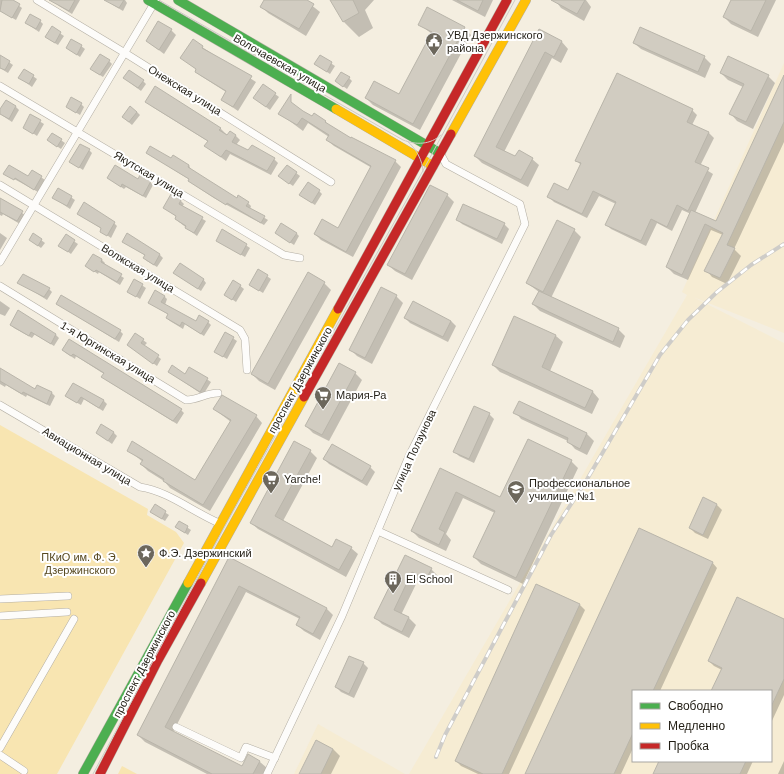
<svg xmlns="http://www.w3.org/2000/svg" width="784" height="774" font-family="Arial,sans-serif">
  <rect width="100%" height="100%" fill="#f4eee0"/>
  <g fill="#f6ecd3" fill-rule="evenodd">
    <path d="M784,63v270l-91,-36 91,46v431h-375l278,-479 -5,-3zM633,691h138v70h-138z"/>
    <polygon points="318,724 405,774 294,774"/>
  </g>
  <g fill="#f8e5b1">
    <polygon points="0,425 148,509 147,515 176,532 184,543 57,774 0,774"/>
    <polygon points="122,766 137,774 118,774"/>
  </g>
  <g fill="#0003">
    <polygon points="0,0 11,0 22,8 16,20 0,11"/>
    <polygon points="58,0 80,0 72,14 59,6 56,3"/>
    <polygon points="111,0 125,0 127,3 123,11 113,5 110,2"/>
    <polygon points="265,0 305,0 320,12 306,36 268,13 261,6"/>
    <polygon points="332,0 374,0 365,10 373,28 359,37 344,22"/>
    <polygon points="452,0 493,0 485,17"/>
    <polygon points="555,0 586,0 591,7 584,21 561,8"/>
    <polygon points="732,0 776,0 758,37 731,24 724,17"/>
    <polygon points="40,21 43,24 39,32 26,23"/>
    <polygon points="419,24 464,28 471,35 420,130 373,105 366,98 399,95 432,34"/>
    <polygon points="52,28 64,36 58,45 50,40"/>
    <polygon points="171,30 176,35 164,54 147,41"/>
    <polygon points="539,31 562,42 568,49 561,63 552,58 504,152 516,158 532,159 539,165 528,187 482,163 475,156"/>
    <polygon points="634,43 704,57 711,64 705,78 641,49"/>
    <polygon points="81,46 85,49 80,57 67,48"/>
    <polygon points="202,47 256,82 238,111 222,100 226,92 201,76 196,72 197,70 181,57"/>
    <polygon points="0,56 13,65 8,73 0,68"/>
    <polygon points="320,56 335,66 330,74 315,64"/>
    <polygon points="109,61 112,64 103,77 95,72"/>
    <polygon points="24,70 37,79 32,87 20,78"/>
    <polygon points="721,73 768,76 775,83 753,129 737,121 731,114 743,87 728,80"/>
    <polygon points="124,78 143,81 146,84 141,91"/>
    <polygon points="349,78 352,81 347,89 340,84"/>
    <polygon points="784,84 784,142 734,249 741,256 727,284 712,277 706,270 723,235 711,230 688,280 674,274 667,267 691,214 682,210 672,231 657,223 646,246 611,229 606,224 616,204 599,196 587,218 554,202 549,197 568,191 581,165 576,160 692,110 697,115 692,125 709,133 714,138 700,166 713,174 695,213 716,223"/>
    <polygon points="263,85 279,97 270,110 254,98"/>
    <polygon points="81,104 84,107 80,115 67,107"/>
    <polygon points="151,106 220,128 228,136 236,136 240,140 236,145 249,152 274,159 278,163 271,175 230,154 226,161 206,146 209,142"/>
    <polygon points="16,107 19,110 12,122 0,114 0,111"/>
    <polygon points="137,112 140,115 132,125 126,120"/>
    <polygon points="279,113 325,121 331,128 351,139 395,161 401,167 353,257 321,240 315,234 339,229 372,168 334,146 327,140 329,137 308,123 303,131"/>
    <polygon points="31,116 44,124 37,136 24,127"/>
    <polygon points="52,134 65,143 61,149 48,140"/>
    <polygon points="89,150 92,153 83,170 71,162"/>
    <polygon points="147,153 189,165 191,170 237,199 248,203 251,206 250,209 268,220 264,225 214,198 193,184 190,180"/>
    <polygon points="287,166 300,176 293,186 283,179"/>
    <polygon points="32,171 45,180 38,192 5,174 29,177"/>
    <polygon points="108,178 139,180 150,182 153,185 146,198 126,187 124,189"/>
    <polygon points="59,189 75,200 70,209 54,198"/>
    <polygon points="319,191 322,194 315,205 304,198"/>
    <polygon points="447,195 454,202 412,280 395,271 388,265"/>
    <polygon points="0,198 25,215 20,224 3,214 2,216 0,215"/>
    <polygon points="181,201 184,204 182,207 206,221 197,236 179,222 176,219 177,217 164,208"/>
    <polygon points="78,214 114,223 117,226 111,238 101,231 102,229"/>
    <polygon points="457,219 504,224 509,229 502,244 462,224"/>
    <polygon points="223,230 250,248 245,257 217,241"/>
    <polygon points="574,230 581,237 551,298 618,329 625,336 620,348 540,311 533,304 539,292 527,283"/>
    <polygon points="0,233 7,238 0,250"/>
    <polygon points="276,233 296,233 299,236 294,245"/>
    <polygon points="66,236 78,244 71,254 60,246"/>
    <polygon points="30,240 41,240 45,243 41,248"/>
    <polygon points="124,242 160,255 163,258 157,267 147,261 144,258 146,256"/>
    <polygon points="102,260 105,263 104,265 124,278 120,285 99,272 98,274 86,266"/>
    <polygon points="258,270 271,279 263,293 250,285"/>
    <polygon points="174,273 203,279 206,283 201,291"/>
    <polygon points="134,280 146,288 140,299 128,291"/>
    <polygon points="234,281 244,289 236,302 226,295"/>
    <polygon points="19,282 49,289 52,292 47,300"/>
    <polygon points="324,283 331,290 275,390 259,381 252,374"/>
    <polygon points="164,296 167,299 165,305 196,322 208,322 211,325 204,336 185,324 183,329 170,321 167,318 169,315 150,303"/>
    <polygon points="396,296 403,303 372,364 357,356 350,349"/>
    <polygon points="0,301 10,308 5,316 0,314"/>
    <polygon points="57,304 120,331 123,334 119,342"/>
    <polygon points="19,312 56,335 59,338 54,346 35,334 32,338 14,328 11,324"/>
    <polygon points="515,317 556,336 563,342 550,371 593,392 599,399 592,414 500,372 493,365"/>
    <polygon points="405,318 451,321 456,326 448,342 410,323"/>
    <polygon points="225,333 237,341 227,359 215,352"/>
    <polygon points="69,340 181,410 184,413 177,424 106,380 104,374 76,356 75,359 66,353 63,350"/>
    <polygon points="143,340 147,343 144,346 161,359 157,366 128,345"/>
    <polygon points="340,365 355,373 362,380 329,441 313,433 306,426"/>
    <polygon points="190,368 211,382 203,395 169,372 185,375"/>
    <polygon points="0,370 35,391 38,386 52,393 55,396 50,406 27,395 26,397 6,385 5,387 0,384"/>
    <polygon points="74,384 104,401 107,404 103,411 84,399 81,405 70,399"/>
    <polygon points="519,403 587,434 594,441 587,455 575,449 568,441 521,419 515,412"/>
    <polygon points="214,409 256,416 262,423 210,511 170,488 164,481 148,471 141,464 143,462 128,450 195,482 231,422"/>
    <polygon points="489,414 494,419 474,463 459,456 454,451"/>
    <polygon points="113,432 117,436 112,444 97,433"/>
    <polygon points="310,451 317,458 283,521 333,548 351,548 358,554 346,577 258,529 251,523"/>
    <polygon points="324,459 370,467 375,472 367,486 329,464"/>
    <polygon points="571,461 578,468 523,584 481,564 474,557 495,513 463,498 446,534 451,540 446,551 419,538 412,531 441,470 501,498"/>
    <polygon points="703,499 717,505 722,510 708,539 695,533 690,528"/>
    <polygon points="155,506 169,515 165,521 151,512"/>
    <polygon points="179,522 191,530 188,535 176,527"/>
    <polygon points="405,556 431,569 438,576 433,585 419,578 401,615 409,618 416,625 409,638 382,624 375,617"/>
    <polygon points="230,558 326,608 333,615 320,640 304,631 297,625 300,619 246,592 173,732 242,767 249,756 260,762 267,768 264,774 207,774 145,742 138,735"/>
    <polygon points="712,562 717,568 660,691 633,691 633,748 621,774 526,774"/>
    <polygon points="537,585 580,605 585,610 509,774 478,774 461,766 456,761"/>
    <polygon points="784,620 784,695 771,723 771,691 712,691 722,670 714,666 709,661"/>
    <polygon points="363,663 368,668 354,698 341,692 336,687"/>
    <polygon points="333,749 340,756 331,774 300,774"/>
    <polygon points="660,761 753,761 747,774 654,774"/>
    <polygon points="784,761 784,774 778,774"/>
  </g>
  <g fill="#d1ccc1" stroke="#b9b5aa">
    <polygon points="2,0 13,0 20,4 12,18 0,11"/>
    <polygon points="49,0 75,0 69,11"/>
    <polygon points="104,0 124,0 119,8"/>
    <polygon points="264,0 307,0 314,4 299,29 260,7"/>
    <polygon points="330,0 353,0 359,13 343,22"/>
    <polygon points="457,0 483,0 478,11"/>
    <polygon points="551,0 585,0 577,14"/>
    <polygon points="731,0 766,0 751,31 723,17"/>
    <polygon points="427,7 465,27 413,124 365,98 374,81 399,94 432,32 418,25"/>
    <polygon points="30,14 41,20 36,29 25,23"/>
    <polygon points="158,21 172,29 159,50 146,41"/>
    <polygon points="52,26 61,32 55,43 45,37"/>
    <polygon points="640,27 705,56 698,72 633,43"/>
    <polygon points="539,29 562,41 554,57 545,52 496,147 515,156 519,150 533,158 521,180 474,156"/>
    <polygon points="71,39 82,45 77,55 66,48"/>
    <polygon points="193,39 203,46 202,48 252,76 233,107 221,100 226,91 195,72 196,69 180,58"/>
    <polygon points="100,54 110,60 100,75 90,69"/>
    <polygon points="0,55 10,61 5,70 0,68"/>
    <polygon points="320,55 332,62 327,72 314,64"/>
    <polygon points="728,56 769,75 746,122 729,114 744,84 720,73"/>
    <polygon points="24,69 34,75 29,84 18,78"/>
    <polygon points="129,70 144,80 138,88 123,78"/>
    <polygon points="341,72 350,77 343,87 335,81"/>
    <polygon points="617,73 693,109 687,122 709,132 695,162 709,168 688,211 677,205 667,227 651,219 641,241 605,225 616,202 593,191 582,214 547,197 554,183 568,190 581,163 575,161"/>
    <polygon points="784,75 784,122 727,245 735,248 720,278 704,271 723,233 705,224 682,275 666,267 691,210 716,221"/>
    <polygon points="263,84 276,93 266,107 253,98"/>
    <polygon points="155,86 221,128 219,130 227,135 230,131 236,135 232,142 248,150 252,145 275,158 267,171 226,150 221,157 204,146 208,141 145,102"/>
    <polygon points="291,94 291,102 303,111 312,116 314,113 326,121 325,122 351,138 351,137 396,160 346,252 314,234 322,219 338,228 371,166 326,140 329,135 302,118 297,125 278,114"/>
    <polygon points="71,97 82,103 76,113 66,107"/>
    <polygon points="6,100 16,106 9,119 0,114 0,109"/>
    <polygon points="130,106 137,112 129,122 122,117"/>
    <polygon points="30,114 41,120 33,134 23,128"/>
    <polygon points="52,133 62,139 57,147 47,140"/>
    <polygon points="80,144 90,149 79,168 69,162"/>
    <polygon points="150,146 171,158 173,155 189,165 188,167 210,181 237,198 238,195 249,202 246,206 265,216 261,223 227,203 226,205 210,195 188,181 189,179 146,153"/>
    <polygon points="9,165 28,176 32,170 42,176 34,190 15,178 14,180 3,174"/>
    <polygon points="115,165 138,179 140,175 151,181 143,196 122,184 121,187 107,178"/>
    <polygon points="287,165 297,172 289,184 278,176"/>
    <polygon points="308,182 320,190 312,203 299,195"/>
    <polygon points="430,185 448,194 405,274 387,265"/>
    <polygon points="58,188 72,196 67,206 52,198"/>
    <polygon points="171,194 181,200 179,204 203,217 194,233 185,228 186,226 175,219 176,216 163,208"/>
    <polygon points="0,198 23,211 17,221 0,212"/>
    <polygon points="84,202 115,222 107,236 100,232 101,228 77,214"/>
    <polygon points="463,204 505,223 497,239 456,220"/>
    <polygon points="557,220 575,229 543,292 526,283"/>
    <polygon points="281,223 297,233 290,243 275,233"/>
    <polygon points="222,229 247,244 241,255 216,241"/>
    <polygon points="33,233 42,239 38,246 29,240"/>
    <polygon points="127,233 160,254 154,265 143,258 145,255 122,242"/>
    <polygon points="66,234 75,240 68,252 58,246"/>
    <polygon points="93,254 102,259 101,262 122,274 117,282 96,270 94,272 85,266"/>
    <polygon points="180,263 204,279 198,289 173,273"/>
    <polygon points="258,269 268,275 259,291 249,285"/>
    <polygon points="308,272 325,282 268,384 251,374"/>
    <polygon points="23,274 50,288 44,297 17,283"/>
    <polygon points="134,279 143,284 136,297 127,292"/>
    <polygon points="233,280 241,285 232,300 224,295"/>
    <polygon points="381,287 397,295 365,358 349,350"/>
    <polygon points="155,290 165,296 161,302 196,321 199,315 209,321 201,334 182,322 180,326 166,318 168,314 148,303"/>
    <polygon points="539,291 619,328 613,342 532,304"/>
    <polygon points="61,295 121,330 115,339 56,304"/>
    <polygon points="413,301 451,321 443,337 404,318"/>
    <polygon points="18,310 56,334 51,344 31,332 29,336 10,325"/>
    <polygon points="514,316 556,335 542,367 593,391 585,408 492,365"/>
    <polygon points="225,332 234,337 223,357 214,352"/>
    <polygon points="135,333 144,339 141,343 159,355 153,364 127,345"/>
    <polygon points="69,339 182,409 173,421 101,377 104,373 73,354 71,356 62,350"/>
    <polygon points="339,363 356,372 322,435 305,426"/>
    <polygon points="172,365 185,374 189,367 208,378 200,392 168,372"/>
    <polygon points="0,368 35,389 37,385 52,392 47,404 23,392 22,394 0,381"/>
    <polygon points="73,383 104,400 99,408 81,397 77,403 65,396"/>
    <polygon points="222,395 257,415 203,505 163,481 164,479 140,464 143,460 127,451 132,441 195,480 231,420 213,409"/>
    <polygon points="519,401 587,433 580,449 567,442 568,438 513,413"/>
    <polygon points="474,406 490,413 469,459 453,452"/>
    <polygon points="101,424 114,432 108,441 96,433"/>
    <polygon points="528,439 572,460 516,578 473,557 495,511 456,492 439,529 445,532 439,545 411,531 440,468 500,497"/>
    <polygon points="294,441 311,450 275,516 332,547 336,539 352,547 339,570 250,523"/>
    <polygon points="332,444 371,466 362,481 323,459"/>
    <polygon points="703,497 717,504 703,535 689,528"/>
    <polygon points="155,504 166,511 162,519 150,512"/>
    <polygon points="179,521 188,526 185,533 175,527"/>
    <polygon points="639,528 713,562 653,691 633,691 633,733 614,774 525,774"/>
    <polygon points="405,555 432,568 426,579 412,572 394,610 409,617 402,632 374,618"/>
    <polygon points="229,557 327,608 313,634 296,625 300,617 239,586 165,727 242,766 248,754 260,761 253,774 212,774 137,735"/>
    <polygon points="536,584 580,604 502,774 483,774 455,761"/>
    <polygon points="737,597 784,619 784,679 771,707 771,691 711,691 722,668 708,661"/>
    <polygon points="349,656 364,662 349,694 335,687"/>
    <polygon points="316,740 333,749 321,774 299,774"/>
    <polygon points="659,761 746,761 740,774 653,774"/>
  </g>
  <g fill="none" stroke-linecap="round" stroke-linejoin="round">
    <g stroke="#b3aea3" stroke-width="8">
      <g id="street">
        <polyline points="37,0 125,53 331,182"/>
        <polyline points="0,86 284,255 300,258"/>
        <polyline points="0,185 240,330 245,339 247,370"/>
        <polyline points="0,262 156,0"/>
        <path d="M0,286l186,114c12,0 20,-7 32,-7"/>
        <path d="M0,405l140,82c28,4 53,25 79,36"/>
        <polyline points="378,531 508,590"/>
        <polyline points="0,599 68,596"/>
        <polyline points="0,616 67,612"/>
        <polyline points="176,727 241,758 246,747 275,758"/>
        <polyline points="0,748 74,619"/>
        <polyline points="0,755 24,771"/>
        <polyline points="267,774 342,616 409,456 525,224 520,204 446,164 440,153"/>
      </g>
    </g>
    <g stroke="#b3aea3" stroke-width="10">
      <g id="fast">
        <polyline points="148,0 336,109"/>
        <polyline points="178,0 440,153"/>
        <polyline points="83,774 188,583"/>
      </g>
    </g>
    <g stroke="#b3aea3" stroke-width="10">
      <g id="slow">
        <polyline points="336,109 433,166"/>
        <polyline points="451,134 526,0"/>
        <polyline points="188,583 338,309"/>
        <polyline points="201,583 304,397"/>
      </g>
    </g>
    <g stroke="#b3aea3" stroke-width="10">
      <g id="jam">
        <polyline points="338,309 507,0"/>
        <polyline points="304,397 451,134"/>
        <polyline points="100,774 158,660 201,583"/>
      </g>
    </g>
    <use href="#street" stroke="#fdfcfa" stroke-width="7"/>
    <use href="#fast" stroke="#4caf50" stroke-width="9"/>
    <use href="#slow" stroke="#ffc107" stroke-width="9"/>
    <use href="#jam" stroke="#c62828" stroke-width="9"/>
    <g stroke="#ceccc8" stroke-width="1">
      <path d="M159,0l244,140c13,5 27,5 38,-5"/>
      <path d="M407,141c9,7 16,20 16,31"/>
      <polyline points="93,774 225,526 420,176 515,0"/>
    </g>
    <g stroke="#ceccc8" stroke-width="4">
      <polyline id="rail" points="436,757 445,735 551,535 586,481 660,355 688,320 717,292 751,265 784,244"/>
    </g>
    <use href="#rail" stroke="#fff" stroke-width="2.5" stroke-dasharray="8" stroke-linecap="butt"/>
  </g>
  <defs>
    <g id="civic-pin" transform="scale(0.9)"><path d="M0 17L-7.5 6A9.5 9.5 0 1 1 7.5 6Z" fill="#6c675c" stroke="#fff"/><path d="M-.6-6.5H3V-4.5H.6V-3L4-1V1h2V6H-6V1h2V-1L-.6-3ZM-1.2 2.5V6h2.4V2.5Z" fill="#fff"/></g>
    <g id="supermarket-pin" transform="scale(0.9)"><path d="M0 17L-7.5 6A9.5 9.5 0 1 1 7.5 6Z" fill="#6c675c" stroke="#fff"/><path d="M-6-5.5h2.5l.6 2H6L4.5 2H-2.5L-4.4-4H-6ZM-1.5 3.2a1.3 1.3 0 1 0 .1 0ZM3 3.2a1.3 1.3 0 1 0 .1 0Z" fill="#fff"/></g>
    <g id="university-pin" transform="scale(0.9)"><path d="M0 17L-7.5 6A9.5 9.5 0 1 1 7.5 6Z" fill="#6c675c" stroke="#fff"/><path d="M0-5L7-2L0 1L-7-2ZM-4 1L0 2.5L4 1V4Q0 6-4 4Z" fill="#fff"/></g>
    <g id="sight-pin" transform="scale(0.9)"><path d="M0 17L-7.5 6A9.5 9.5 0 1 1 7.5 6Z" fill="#6c675c" stroke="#fff"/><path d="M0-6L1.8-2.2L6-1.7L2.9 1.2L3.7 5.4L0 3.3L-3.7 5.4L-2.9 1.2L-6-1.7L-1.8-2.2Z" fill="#fff"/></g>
    <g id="building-pin" transform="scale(0.9)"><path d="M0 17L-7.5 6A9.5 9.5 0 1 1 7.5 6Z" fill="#6c675c" stroke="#fff"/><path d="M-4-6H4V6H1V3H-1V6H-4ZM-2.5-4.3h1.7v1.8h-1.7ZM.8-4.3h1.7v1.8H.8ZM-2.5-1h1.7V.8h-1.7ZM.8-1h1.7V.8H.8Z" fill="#fff"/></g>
  </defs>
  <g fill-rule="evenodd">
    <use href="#civic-pin" x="434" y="41"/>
    <use href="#supermarket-pin" x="323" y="395"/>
    <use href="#supermarket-pin" x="271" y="479"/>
    <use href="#university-pin" x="516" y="489"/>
    <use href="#sight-pin" x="146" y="553"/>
    <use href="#building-pin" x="393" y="579"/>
  </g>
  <g text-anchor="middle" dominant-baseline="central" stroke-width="4" stroke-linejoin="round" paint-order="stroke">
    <g font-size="11" fill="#221e15" stroke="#fff" text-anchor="start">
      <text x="447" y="35">УВД Дзержинского<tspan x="447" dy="13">района</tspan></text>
      <text x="336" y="395">Мария-Ра</text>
      <text x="284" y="479">Yarche!</text>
      <text x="529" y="483">Профессиональное<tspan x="529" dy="13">училище №1</tspan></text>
      <text x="159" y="553">Ф.Э. Дзержинский</text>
      <text x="406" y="579">El School</text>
    </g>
    <g font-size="11" fill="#221e15" stroke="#fff">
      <text transform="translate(280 63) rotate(30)">Волочаевская улица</text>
      <text transform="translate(185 90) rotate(32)">Онежская улица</text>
      <text transform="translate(149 174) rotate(31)">Якутская улица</text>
      <text transform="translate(138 268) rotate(31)">Волжская улица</text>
      <text transform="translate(108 352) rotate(31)">1-я Юргинская улица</text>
      <text transform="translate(300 380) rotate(-61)">проспект Дзержинского</text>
      <text transform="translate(414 450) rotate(-65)">улица Ползунова</text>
      <text transform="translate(87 456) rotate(31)">Авиационная улица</text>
      <text transform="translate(144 664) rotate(-62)">проспект Дзержинского</text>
    </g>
    <g font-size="11" fill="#574920" stroke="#fff">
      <text x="80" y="557">ПКиО им. Ф. Э.<tspan x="80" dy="13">Дзержинского</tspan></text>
    </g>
  </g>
  <rect x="632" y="690" width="140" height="72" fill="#ffffff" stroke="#a7a5a1"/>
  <rect x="640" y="703" width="20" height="6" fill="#4caf50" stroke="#a7a5a1"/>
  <text x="668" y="710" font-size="12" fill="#221e15">Свободно</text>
  <rect x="640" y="723" width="20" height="6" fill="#ffc107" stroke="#a7a5a1"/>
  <text x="668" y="730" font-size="12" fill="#221e15">Медленно</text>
  <rect x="640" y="743" width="20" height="6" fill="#c62828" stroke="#a7a5a1"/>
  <text x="668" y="750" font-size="12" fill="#221e15">Пробка</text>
</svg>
